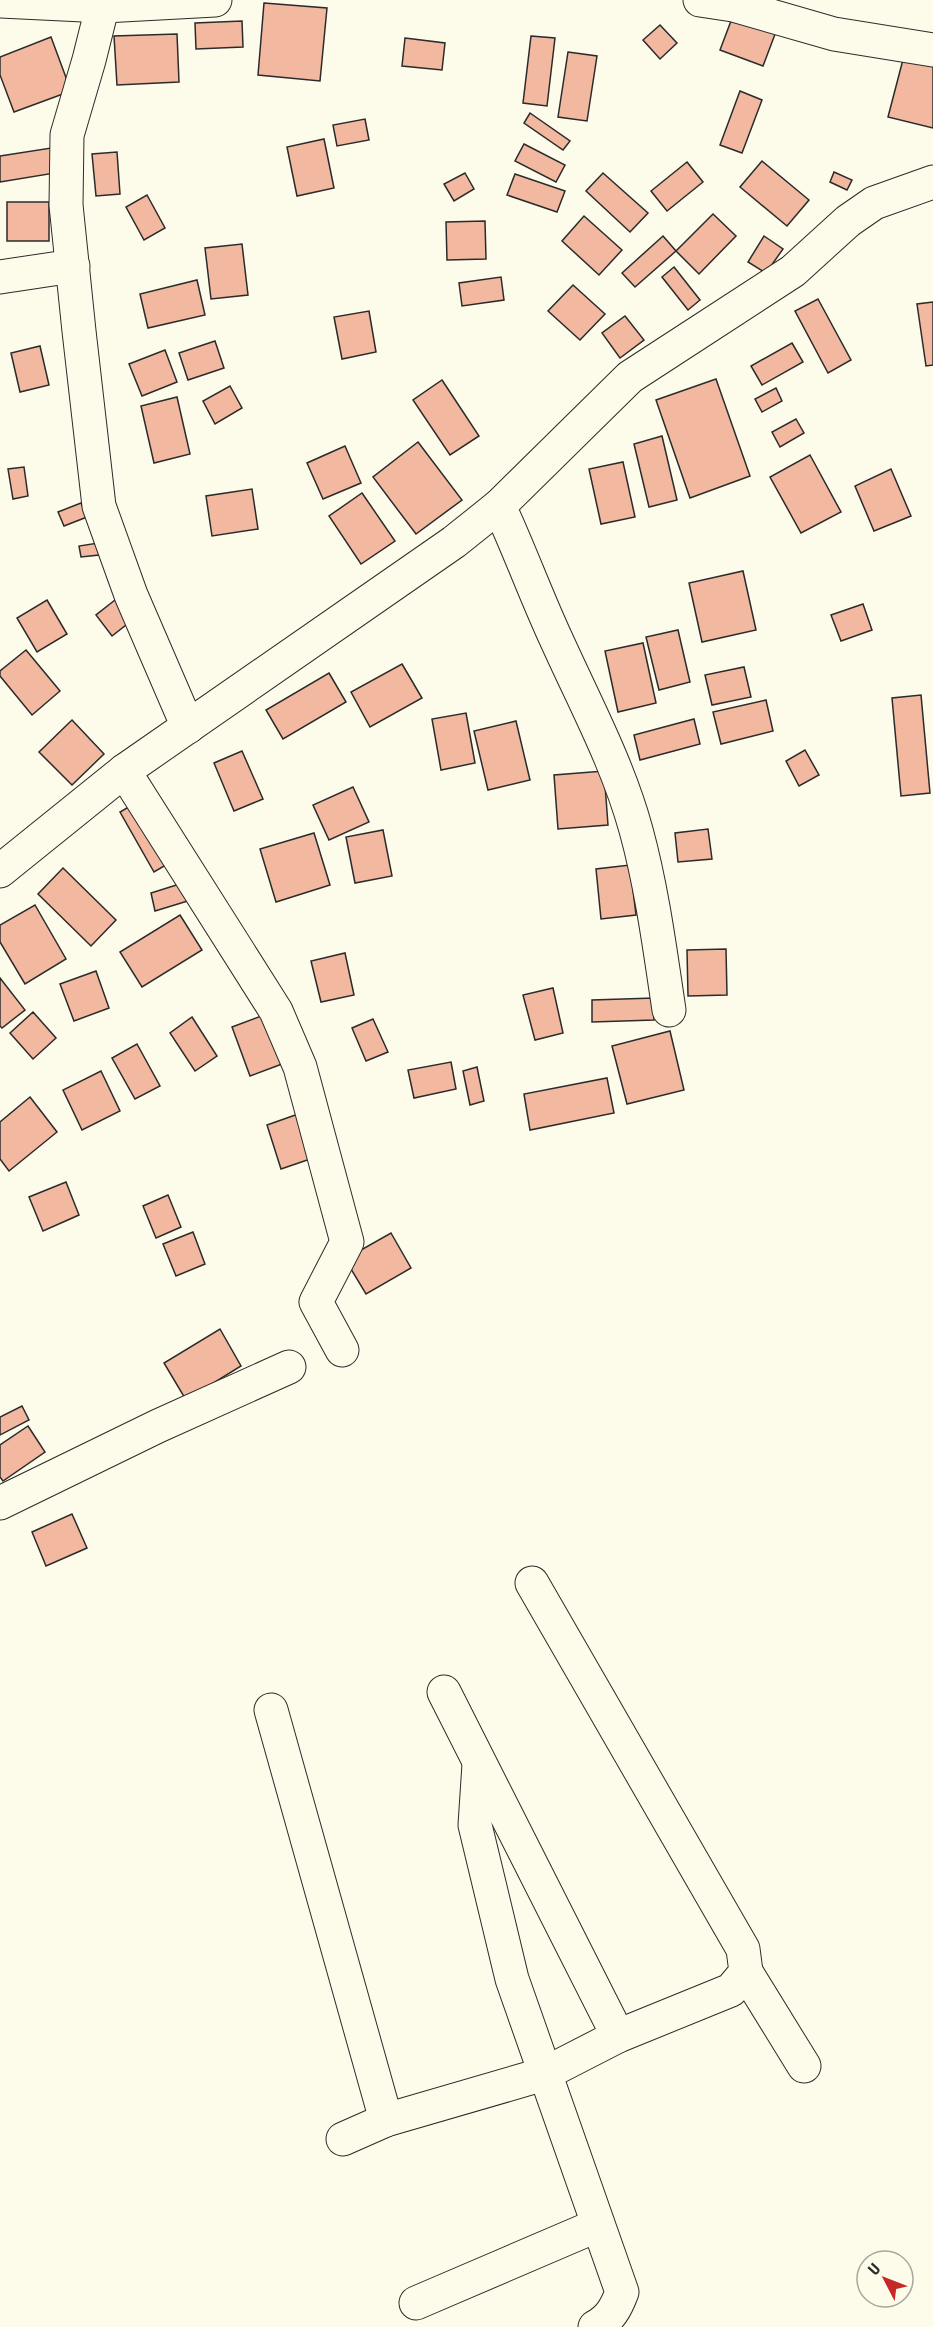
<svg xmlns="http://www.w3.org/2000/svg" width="933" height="2327" font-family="'Roboto Condensed',sans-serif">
  <rect width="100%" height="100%" fill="#fdfbea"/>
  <g fill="#f2b8a0" stroke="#2b2b2b" stroke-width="1.5">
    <polygon points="264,3 327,8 320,81 258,75"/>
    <polygon points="734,13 777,29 763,66 720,50"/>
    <polygon points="242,21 243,47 196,49 195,23"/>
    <polygon points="660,25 677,43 660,59 643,40"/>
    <polygon points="177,34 179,82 117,85 114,36"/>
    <polygon points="531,36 555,38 547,106 523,103"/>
    <polygon points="51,37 71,91 14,112 0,75 0,57"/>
    <polygon points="405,38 445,43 442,70 402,66"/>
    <polygon points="906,48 933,55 933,128 888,117"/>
    <polygon points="568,52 597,56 587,121 558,117"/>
    <polygon points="740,91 762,100 742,153 720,145"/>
    <polygon points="530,113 570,141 563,150 524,123"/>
    <polygon points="365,119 369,140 337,146 333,125"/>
    <polygon points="324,139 334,188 297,196 287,147"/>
    <polygon points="524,144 565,165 556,182 515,161"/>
    <polygon points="51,148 55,173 0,182 0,156"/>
    <polygon points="117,152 120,194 96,196 92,154"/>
    <polygon points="762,161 809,200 787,226 740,187"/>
    <polygon points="687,162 703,182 667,211 651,191"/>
    <polygon points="834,172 852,180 847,190 830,182"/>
    <polygon points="465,173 474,189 454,201 444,184"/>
    <polygon points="603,173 648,213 630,232 586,191"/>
    <polygon points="515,174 565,191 557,212 507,195"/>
    <polygon points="147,195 165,228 144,240 126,207"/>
    <rect x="7" y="202" width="42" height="39"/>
    <polygon points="713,214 736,236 699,274 676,251"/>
    <polygon points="584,216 622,250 599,275 562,241"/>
    <polygon points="485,221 486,259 447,260 446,222"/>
    <polygon points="663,236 676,251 635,287 622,273"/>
    <polygon points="764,236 783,249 766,273 748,262"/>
    <polygon points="242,244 248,295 211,299 205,248"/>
    <polygon points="674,267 700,300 688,310 662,277"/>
    <polygon points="501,277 504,300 462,306 459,283"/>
    <polygon points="197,280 205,315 148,328 140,294"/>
    <polygon points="573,285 605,314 580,340 548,311"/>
    <polygon points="818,299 851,360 828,373 795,311"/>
    <polygon points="933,302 933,365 926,366 917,304"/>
    <polygon points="369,311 376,352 342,359 334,317"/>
    <polygon points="625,316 644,340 620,358 602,333"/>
    <polygon points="215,341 224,368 188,380 179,353"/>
    <polygon points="792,343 803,362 762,385 751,366"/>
    <polygon points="40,346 49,385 20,392 11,353"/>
    <polygon points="165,350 177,382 142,396 129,364"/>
    <polygon points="716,379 750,476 690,498 656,400"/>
    <polygon points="442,380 479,436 450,455 413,400"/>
    <polygon points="230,386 242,408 215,424 203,401"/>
    <polygon points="776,388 782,401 762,412 755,399"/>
    <polygon points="177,397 190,454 154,463 141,406"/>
    <polygon points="796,419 804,433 780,447 772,432"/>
    <polygon points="662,436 677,500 649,507 634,444"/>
    <polygon points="418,442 462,500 416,534 373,477"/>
    <polygon points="345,446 361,483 323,499 307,463"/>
    <polygon points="810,455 841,512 801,533 770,477"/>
    <polygon points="623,462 635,517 601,524 589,469"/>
    <polygon points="24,467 28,496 13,499 8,469"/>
    <polygon points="891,469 911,516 874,531 855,486"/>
    <polygon points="252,489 258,529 212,536 206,496"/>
    <polygon points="362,493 395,541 361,564 329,516"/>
    <polygon points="81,503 87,517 64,526 58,512"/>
    <polygon points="98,543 99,555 81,557 79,546"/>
    <polygon points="743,571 756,630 702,642 689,583"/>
    <polygon points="47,600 67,634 37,652 17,618"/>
    <polygon points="115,600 131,621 112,636 96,615"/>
    <polygon points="863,604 872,630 841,641 831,615"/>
    <polygon points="678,630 690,682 659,690 646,637"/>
    <polygon points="643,643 656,703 618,712 605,651"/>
    <polygon points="26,650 60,691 32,715 0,676 0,671"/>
    <polygon points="402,664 422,698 370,727 351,692"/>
    <polygon points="744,667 751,697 712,705 705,675"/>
    <polygon points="329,673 346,702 283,739 266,710"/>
    <polygon points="921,695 930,793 901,796 892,698"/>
    <polygon points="766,700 773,731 721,744 713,712"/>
    <polygon points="466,713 475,763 441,770 432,719"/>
    <polygon points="694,719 700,744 640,760 634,735"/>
    <polygon points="72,720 104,754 72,785 39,752"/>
    <polygon points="516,721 530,780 488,790 474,731"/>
    <polygon points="805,750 819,775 799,786 786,761"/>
    <polygon points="242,751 263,799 234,811 214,763"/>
    <polygon points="604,771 608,825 558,829 554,775"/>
    <polygon points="353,787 369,822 329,840 313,805"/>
    <polygon points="137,802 171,862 154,872 120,812"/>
    <polygon points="708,829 712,859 678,862 675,833"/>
    <polygon points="383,830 392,876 355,883 346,837"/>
    <polygon points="314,833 330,885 276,902 260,849"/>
    <polygon points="630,865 636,915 601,919 596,869"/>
    <polygon points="63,868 116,920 91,946 38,894"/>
    <polygon points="186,882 191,900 155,911 151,893"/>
    <polygon points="35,905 66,959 25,984 0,942 0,925"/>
    <polygon points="180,915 202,950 142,987 120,952"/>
    <polygon points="726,949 727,995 688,996 687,950"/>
    <polygon points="345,953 354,995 321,1002 311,961"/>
    <polygon points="96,971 109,1008 74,1021 60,984"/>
    <polygon points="0,978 25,1010 2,1028 0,1026"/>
    <polygon points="553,988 563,1033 535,1040 523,995"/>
    <polygon points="654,998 654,1020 592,1022 592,1000"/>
    <polygon points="33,1012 56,1038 33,1059 10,1033"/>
    <polygon points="264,1015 282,1064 250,1076 232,1027"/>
    <polygon points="192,1017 217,1056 195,1071 170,1033"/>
    <polygon points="373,1019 388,1052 366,1061 352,1028"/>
    <polygon points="670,1031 684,1090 627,1104 612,1046"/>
    <polygon points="137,1044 160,1086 135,1099 112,1058"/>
    <polygon points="451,1062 456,1089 414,1098 408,1070"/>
    <polygon points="477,1067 484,1101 470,1105 463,1071"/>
    <polygon points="101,1071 120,1111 82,1130 63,1090"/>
    <polygon points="607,1078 614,1113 530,1130 524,1094"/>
    <polygon points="30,1097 57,1132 9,1171 0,1159 0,1122"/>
    <polygon points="301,1113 316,1157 281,1169 267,1125"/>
    <polygon points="66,1182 79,1215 43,1231 29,1197"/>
    <polygon points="168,1195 181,1227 156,1238 143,1206"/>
    <polygon points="193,1232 205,1264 176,1276 163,1244"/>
    <polygon points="391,1233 411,1268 366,1294 345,1259"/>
    <polygon points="220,1329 241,1366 186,1400 164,1363"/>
    <polygon points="22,1406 29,1420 0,1435 0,1417"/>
    <polygon points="28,1426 45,1452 3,1481 0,1477 0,1445"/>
    <polygon points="72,1514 87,1548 46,1566 32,1532"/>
  </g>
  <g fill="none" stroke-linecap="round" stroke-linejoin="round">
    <g stroke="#2b2b2b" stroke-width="35">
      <g id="minor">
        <polyline points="104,0 89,60 67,135 66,205 79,331 99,506 131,595 188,727"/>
        <polyline points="700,0 733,5 834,34 933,50"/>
        <polyline points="0,1 104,6 215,0"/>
        <polyline points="0,277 73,266"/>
        <path d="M499,506c21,45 37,90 58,135 28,62 61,123 79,189 16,58 24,120 33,180"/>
        <polyline points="124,771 276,1011 300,1067 347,1242 316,1302 342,1350"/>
        <polyline points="0,871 124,771 454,542 499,506 630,377 793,271 848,221 874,203 933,182"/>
        <polyline points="0,1503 158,1426 289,1367"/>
        <polyline points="444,1692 618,2036"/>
        <polyline points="271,1710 386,2120"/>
        <path d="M479,1764l-4,61 37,154 110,313c-6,16 -12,27 -27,35"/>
        <polyline points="746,1972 804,2066"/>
        <polyline points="343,2139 386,2120 544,2074 618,2036 731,1990 746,1972 743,1949 532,1583"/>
        <polyline points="416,2303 598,2225"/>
      </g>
    </g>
    <use href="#minor" stroke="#fdfbea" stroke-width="33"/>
  </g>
  <g transform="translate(885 2279) rotate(312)"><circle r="28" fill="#fdfbea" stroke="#a9a89e" stroke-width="1.5"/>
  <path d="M0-4.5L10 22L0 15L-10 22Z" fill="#c62828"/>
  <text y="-9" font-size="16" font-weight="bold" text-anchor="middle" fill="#2b2b2b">U</text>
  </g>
</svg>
